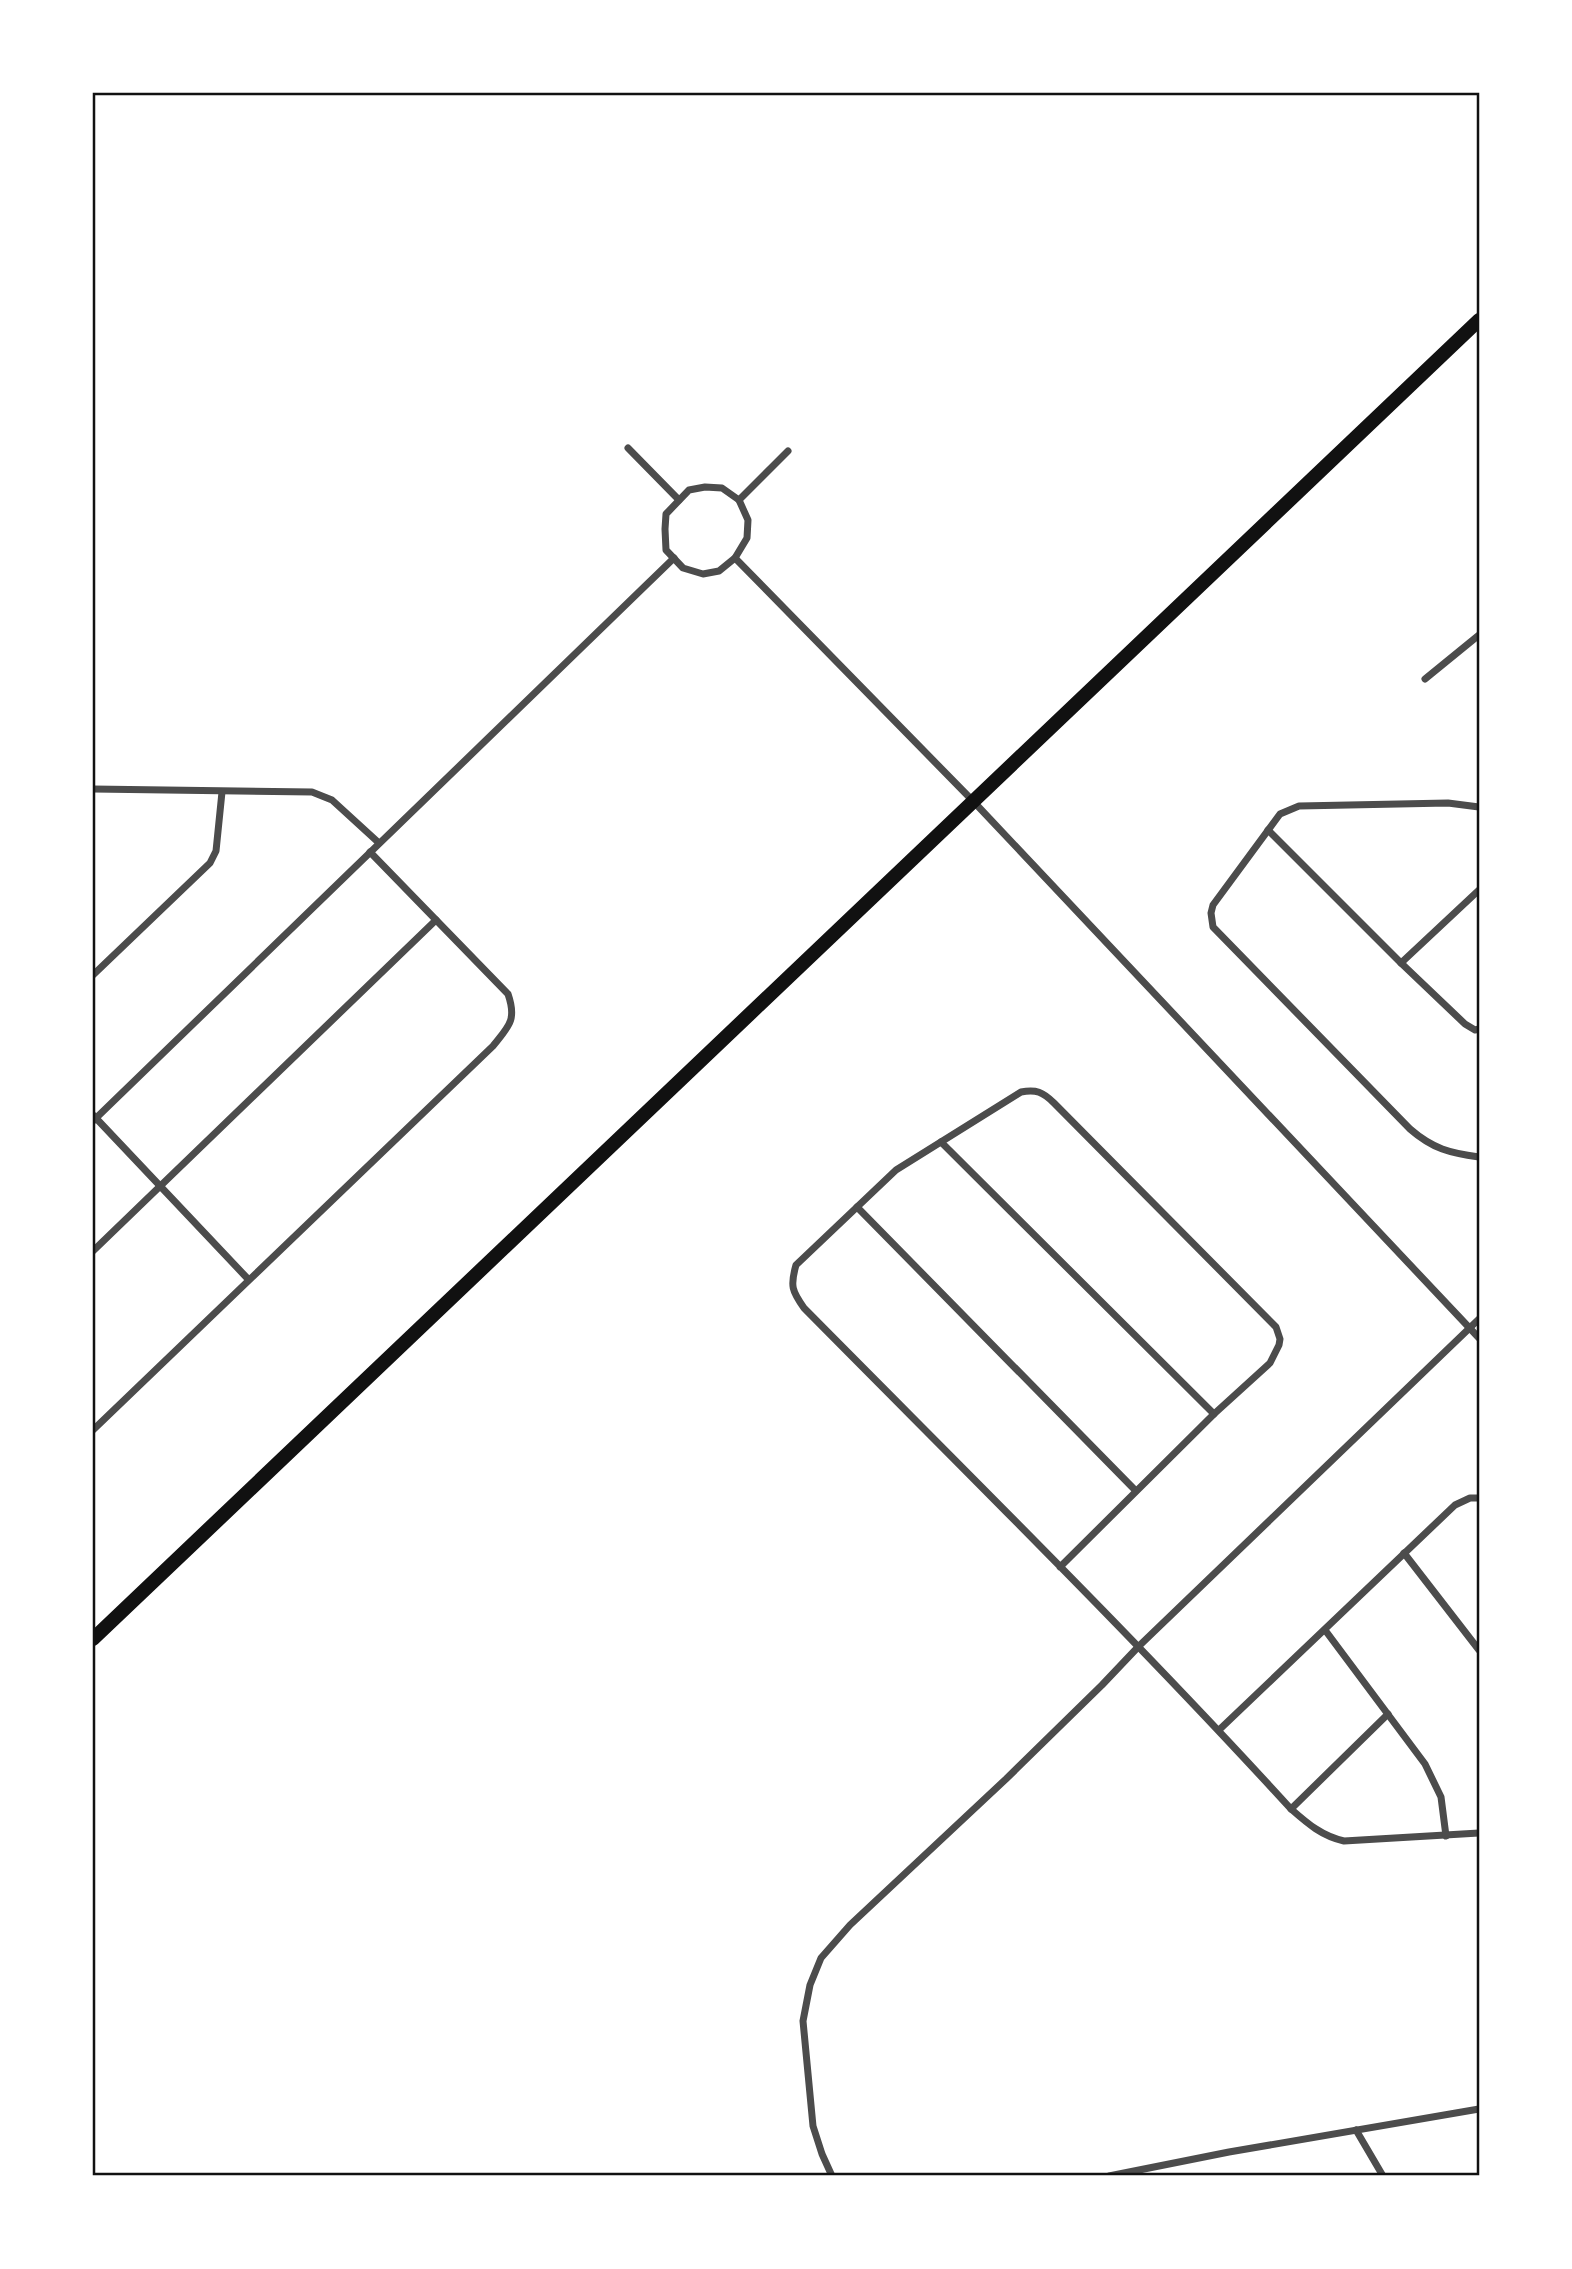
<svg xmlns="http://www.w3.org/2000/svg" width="1572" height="2269" font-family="'PT Sans Narrow',sans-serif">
  <rect width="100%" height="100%" fill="#fff"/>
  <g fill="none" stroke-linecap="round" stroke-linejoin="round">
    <g stroke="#4c4c4c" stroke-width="7">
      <polyline points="628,448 679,500"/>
      <polygon points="705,487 722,488 739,500 748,520 747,538 735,558 719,571 703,574 683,568 666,550 665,529 666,514 689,490"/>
      <polyline points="739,500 788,451"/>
      <polyline points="735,558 973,801 1479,1338"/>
      <polyline points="1425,679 1479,635"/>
      <polyline points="93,789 312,792 332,800 379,843"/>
      <path d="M1479,807l-31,-4 -149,3 -19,8 -67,91 -2,8 2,14 197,202c23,20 40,24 69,28"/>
      <polyline points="1268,830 1401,963 1465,1024 1475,1030 1479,1029"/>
      <polyline points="1401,963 1479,890"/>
      <polyline points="93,975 210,863 216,851 222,792"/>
      <polyline points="93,1115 248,1279"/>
      <polyline points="93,1121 674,558"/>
      <polyline points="941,1142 1214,1414"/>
      <polyline points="857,1207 1135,1490"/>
      <polyline points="93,1251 436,920"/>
      <path d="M93,1430l400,-384c16,-20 24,-26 15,-52l-138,-142"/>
      <polyline points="1404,1553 1479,1650"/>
      <path d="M1060,1567l154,-153 56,-51 9,-18 1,-6 -4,-12 -222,-224c-11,-11 -18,-14 -33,-11l-125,78 -100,95c-6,21 -4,26 8,43 164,166 330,329 487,501 17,15 31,27 53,32l135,-8"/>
      <polyline points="1325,1630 1425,1764 1441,1797 1446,1836"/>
      <polyline points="1219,1730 1455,1505 1470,1498 1479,1498"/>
      <polyline points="1291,1809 1388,1714"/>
      <polyline points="1356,2130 1383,2176"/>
      <polyline points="832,2176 822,2154 813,2126 803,2021 810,1985 821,1958 850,1925 1006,1779 1102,1685 1139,1646 1479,1319"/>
      <polyline points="1109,2176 1229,2152 1479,2109"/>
    </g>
    <polyline stroke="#111" stroke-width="14" points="93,1639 1479,320"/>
  </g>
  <rect width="1572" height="2269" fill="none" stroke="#ffffff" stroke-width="189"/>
  <rect x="94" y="94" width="1384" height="2080" fill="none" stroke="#111" stroke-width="2.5"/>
</svg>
